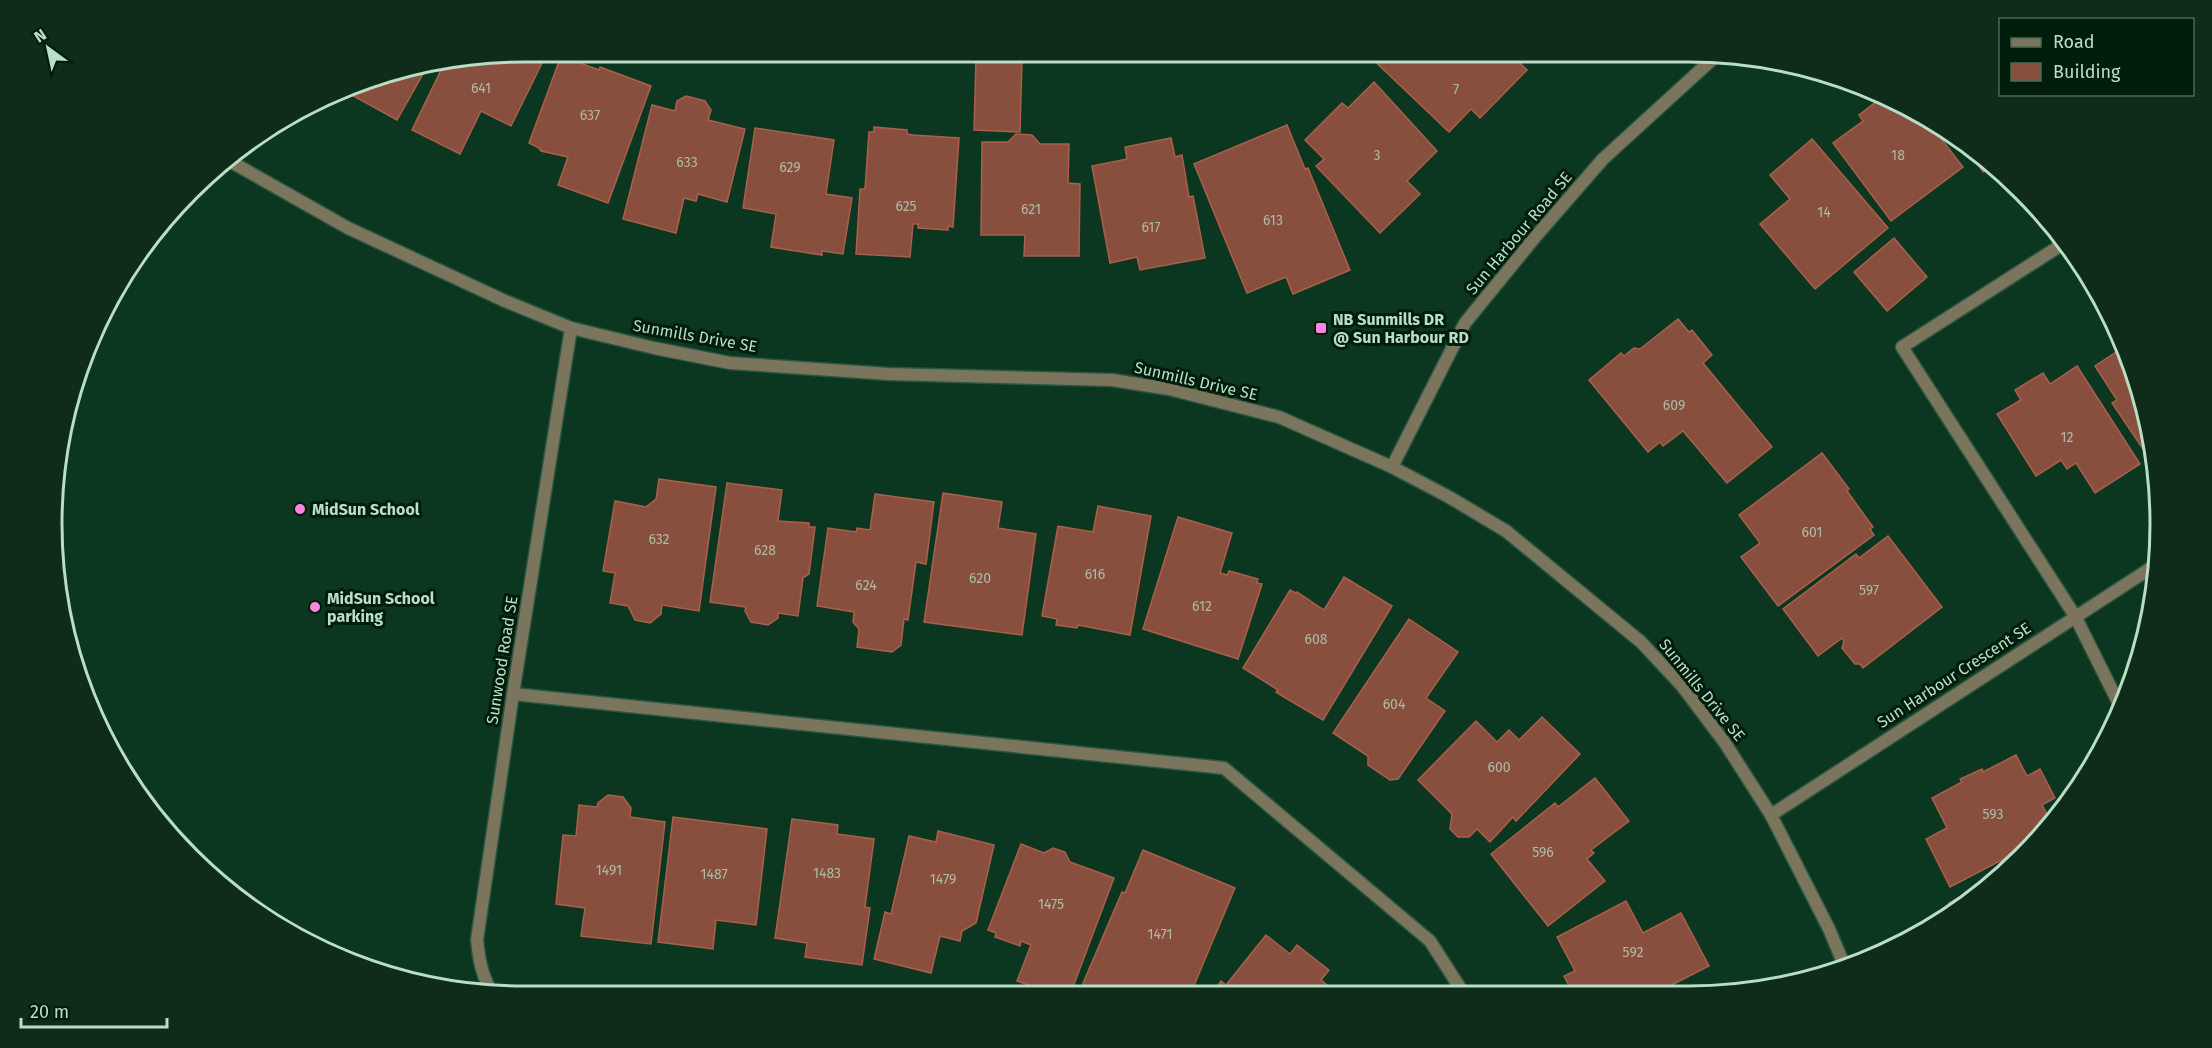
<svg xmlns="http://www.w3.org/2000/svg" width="2212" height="1048" font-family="'Fira Sans',sans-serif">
  <rect width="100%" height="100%" fill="#0b3720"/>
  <g fill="#884f3f" stroke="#ab5f4a" stroke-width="1.5">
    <polygon points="524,51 548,51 511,126 481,111 460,154 412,130 444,64"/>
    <polygon points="1364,51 1507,51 1527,70 1480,118 1471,109 1449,132"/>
    <polygon points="561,56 599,70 600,67 651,86 608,203 558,185 568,157 541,151 539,148 529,143"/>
    <polygon points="976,59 1022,60 1020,132 974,130"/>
    <polygon points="427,67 397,120 348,93 353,85 372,76"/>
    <polygon points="1374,82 1437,151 1407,181 1420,194 1380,233 1316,166 1324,159 1305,140 1342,103 1348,108"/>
    <polygon points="1885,95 1937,124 1941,128 1936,132 1963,167 1891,221 1833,143 1863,121 1859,115"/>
    <polygon points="686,96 705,101 711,110 708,120 745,129 727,202 698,194 696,201 684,198 676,233 623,219 652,105 675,111 677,101"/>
    <polygon points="1287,125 1305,169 1308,168 1350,270 1293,294 1286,277 1247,293 1194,164"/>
    <polygon points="874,127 907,130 907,134 913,135 959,138 953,227 948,226 948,230 918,228 918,224 913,224 910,257 856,254 860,189 865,189 869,132 874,132"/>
    <polygon points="755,128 834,140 826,194 852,198 843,254 822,251 822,255 771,247 776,214 743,208"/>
    <polygon points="1016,134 1032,135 1040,144 1069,144 1068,183 1080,184 1079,256 1024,256 1025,235 981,235 982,142 1008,142"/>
    <polygon points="1171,138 1175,157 1182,155 1189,197 1193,196 1205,258 1140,270 1137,257 1110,263 1092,166 1127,159 1125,147"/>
    <polygon points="1812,139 1888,228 1815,289 1760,224 1790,199 1770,175"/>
    <polygon points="1961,140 1993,166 1983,172"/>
    <polygon points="1894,238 1927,277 1887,311 1854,272"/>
    <polygon points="1678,319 1689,332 1692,330 1712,355 1703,363 1772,447 1727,483 1683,431 1663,446 1660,442 1648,452 1589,380 1621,353 1624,356 1634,348 1640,349"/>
    <polygon points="2121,335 2152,431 2153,447 2145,452 2112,403 2117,400 2095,366 2122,348 2120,345"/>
    <polygon points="2077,366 2140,464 2095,493 2076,463 2067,469 2061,460 2036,476 1997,414 2021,400 2015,390 2043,373 2050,384"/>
    <polygon points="1822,453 1849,489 1847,491 1873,527 1870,529 1874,535 1778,606 1741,557 1760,543 1739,515"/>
    <polygon points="659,479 716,487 699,611 662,605 661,614 650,623 635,620 628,606 610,603 615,573 603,571 615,501 646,507 656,499"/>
    <polygon points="727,483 782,490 778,521 809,523 809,527 815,527 809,574 803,578 798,616 778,613 778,618 768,625 751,622 745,611 746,607 710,602"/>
    <polygon points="943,493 1002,502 998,528 1036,534 1022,635 924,622"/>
    <polygon points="875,494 934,502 926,564 916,562 908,620 904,619 901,645 892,652 857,647 859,629 853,622 854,612 817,606 828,528 856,532 857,528 870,530"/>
    <polygon points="1098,506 1151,516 1130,635 1078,625 1077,628 1056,625 1057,619 1042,616 1058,526 1093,532"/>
    <polygon points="1178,517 1232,533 1220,573 1227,575 1229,571 1258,579 1257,583 1262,584 1238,659 1143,629"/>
    <polygon points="1888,536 1942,607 1863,668 1860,664 1855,664 1842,648 1844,641 1842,638 1818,656 1783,609 1856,554 1859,558"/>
    <polygon points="1344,577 1392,606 1323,720 1284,697 1276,692 1278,690 1243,668 1290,590 1296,593 1297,592 1324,610"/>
    <polygon points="1409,619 1458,652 1426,698 1445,711 1398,779 1390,780 1368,765 1368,756 1333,733"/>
    <polygon points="1542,717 1580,754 1516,821 1513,817 1490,842 1477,829 1469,837 1458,837 1450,829 1452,814 1418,780 1476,721 1497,742 1509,730 1519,740"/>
    <polygon points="2016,755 2027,776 2040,769 2055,798 2042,805 2052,823 2029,846 1950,887 1926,839 1947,828 1932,798 1962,782 1960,779 1982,769 1983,772"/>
    <polygon points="1595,778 1629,821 1591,850 1594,853 1587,859 1605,881 1548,926 1491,854 1555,803 1558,807"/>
    <polygon points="608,795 623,797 631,808 630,817 665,822 651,944 581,936 585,908 556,904 563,835 576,836 579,805 597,807 598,803"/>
    <polygon points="673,817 767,829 756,925 716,920 713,949 658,942"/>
    <polygon points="792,819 838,825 837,834 874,839 865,907 870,908 862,965 805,957 807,943 775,938"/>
    <polygon points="938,831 994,845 976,923 962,931 960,941 940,936 931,973 874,959 885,912 891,914 909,836 936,842"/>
    <polygon points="1021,844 1044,853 1053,848 1065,852 1070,862 1114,878 1070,995 1057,995 1017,981 1031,945 1021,941 1020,946 995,937 996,933 988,930"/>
    <polygon points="1143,850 1235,888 1190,995 1078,995 1122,892 1125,893"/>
    <polygon points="1998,877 1976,899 1954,912 1949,903"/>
    <polygon points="1626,901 1643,933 1681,913 1709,966 1660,991 1657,986 1644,993 1573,993 1564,976 1575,971 1557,937"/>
    <polygon points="1266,935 1290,954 1297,945 1329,970 1321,980 1338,994 1211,995 1221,981 1226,985"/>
  </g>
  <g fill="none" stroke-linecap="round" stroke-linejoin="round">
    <g stroke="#2a553e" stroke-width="15">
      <g id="service">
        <polyline points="2066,242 1902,347 2075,616 2122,710"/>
        <polyline points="513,694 1224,768 1430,941 1464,994"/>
      </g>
    </g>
    <g stroke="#2a553e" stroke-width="15">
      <g id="minor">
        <polyline points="1392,467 1465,323 1536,236 1603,159 1718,54"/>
        <polyline points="1771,815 2157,564"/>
        <path d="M493,994c-11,-17 -14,-34 -16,-54l36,-246 58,-366"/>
      </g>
    </g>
    <g stroke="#2a553e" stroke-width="15">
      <polyline id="tertiary" points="226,159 348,228 505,301 571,328 654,348 730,363 889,374 1112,380 1169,389 1279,417 1392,467 1449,497 1506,531 1641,642 1682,686 1725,743 1771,815 1829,929 1845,967"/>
    </g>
    <use href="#service" stroke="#7a755c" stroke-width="12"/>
    <use href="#minor" stroke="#7a755c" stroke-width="12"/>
    <use href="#tertiary" stroke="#7a755c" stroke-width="12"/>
  </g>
  <g fill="#fd86e2" stroke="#001d0b" stroke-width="2">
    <rect x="1315" y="322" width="12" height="12" rx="3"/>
    <circle cx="300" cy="509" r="6"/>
    <circle cx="315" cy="607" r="6"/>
  </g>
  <g text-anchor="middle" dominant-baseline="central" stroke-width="6" stroke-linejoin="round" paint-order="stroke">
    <g font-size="14" fill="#acbaa4">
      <text x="481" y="88">641</text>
      <text x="1456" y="89">7</text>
      <text x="590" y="115">637</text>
      <text x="1377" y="155">3</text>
      <text x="1898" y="155">18</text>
      <text x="687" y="162">633</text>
      <text x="790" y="167">629</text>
      <text x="906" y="206">625</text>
      <text x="1031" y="209">621</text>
      <text x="1824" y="212">14</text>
      <text x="1273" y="220">613</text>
      <text x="1151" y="227">617</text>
      <text x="1674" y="405">609</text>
      <text x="2067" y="437">12</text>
      <text x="1812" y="532">601</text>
      <text x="659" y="539">632</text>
      <text x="765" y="550">628</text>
      <text x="1095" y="574">616</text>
      <text x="980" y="578">620</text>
      <text x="866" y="585">624</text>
      <text x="1869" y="590">597</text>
      <text x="1202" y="606">612</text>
      <text x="1316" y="639">608</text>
      <text x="1394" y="704">604</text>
      <text x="1499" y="767">600</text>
      <text x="1993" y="814">593</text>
      <text x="1543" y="852">596</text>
      <text x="609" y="870">1491</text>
      <text x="827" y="873">1483</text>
      <text x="714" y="874">1487</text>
      <text x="943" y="879">1479</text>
      <text x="1051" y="904">1475</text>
      <text x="1160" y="934">1471</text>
      <text x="1633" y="952">592</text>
    </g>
    <g font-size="16" fill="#b8dec5" stroke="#001d0b">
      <text transform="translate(1519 233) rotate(-50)">Sun Harbour Road SE</text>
      <text transform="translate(695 336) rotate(10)">Sunmills Drive SE</text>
      <text transform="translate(1196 381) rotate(13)">Sunmills Drive SE</text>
      <text transform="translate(502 660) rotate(-81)">Sunwood Road SE</text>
      <text transform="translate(1954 675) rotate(-33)">Sun Harbour Crescent SE</text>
      <text transform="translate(1702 690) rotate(51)">Sunmills Drive SE</text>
    </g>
    <g font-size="16" font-weight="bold" fill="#b8dec5" stroke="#001d0b" text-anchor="start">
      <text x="1333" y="319">NB Sunmills DR<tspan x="1333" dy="18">@ Sun Harbour RD</tspan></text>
      <text x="312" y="509">MidSun School</text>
      <text x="327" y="598">MidSun School<tspan x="327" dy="18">parking</tspan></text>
    </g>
  </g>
  <path d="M0 0H2212V1048H0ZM524 62H1688A462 462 0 0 1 2150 524V524A462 462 0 0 1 1688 986H524A462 462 0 0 1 62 524V524A462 462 0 0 1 524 62Z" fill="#0f2c1a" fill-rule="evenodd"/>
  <path fill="none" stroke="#b8dec5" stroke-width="3" d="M524 62H1688A462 462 0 0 1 2150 524V524A462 462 0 0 1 1688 986H524A462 462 0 0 1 62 524V524A462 462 0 0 1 524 62Z"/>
  <rect x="1999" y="18" width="195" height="78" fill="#001d0b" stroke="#4a6a55" stroke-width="1.5"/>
  <rect x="2011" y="38" width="30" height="9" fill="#7a755c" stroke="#4a6a55" stroke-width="1.5"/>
  <text x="2053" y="48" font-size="18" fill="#b8dec5">Road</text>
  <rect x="2011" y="63" width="30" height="18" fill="#884f3f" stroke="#4a6a55" stroke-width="1.5"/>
  <text x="2053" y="78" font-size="18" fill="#b8dec5">Building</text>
  <g transform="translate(48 48) rotate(327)" stroke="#001d0b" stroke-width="4.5" paint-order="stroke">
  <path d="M0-4.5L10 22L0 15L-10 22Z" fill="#b8dec5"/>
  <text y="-9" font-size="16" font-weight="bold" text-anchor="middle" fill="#b8dec5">N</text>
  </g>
  <path d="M21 1018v9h146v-9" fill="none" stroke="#b8dec5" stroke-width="3"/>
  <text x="30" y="1018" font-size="18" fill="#b8dec5" stroke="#001d0b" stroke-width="4.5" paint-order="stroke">20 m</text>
</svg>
